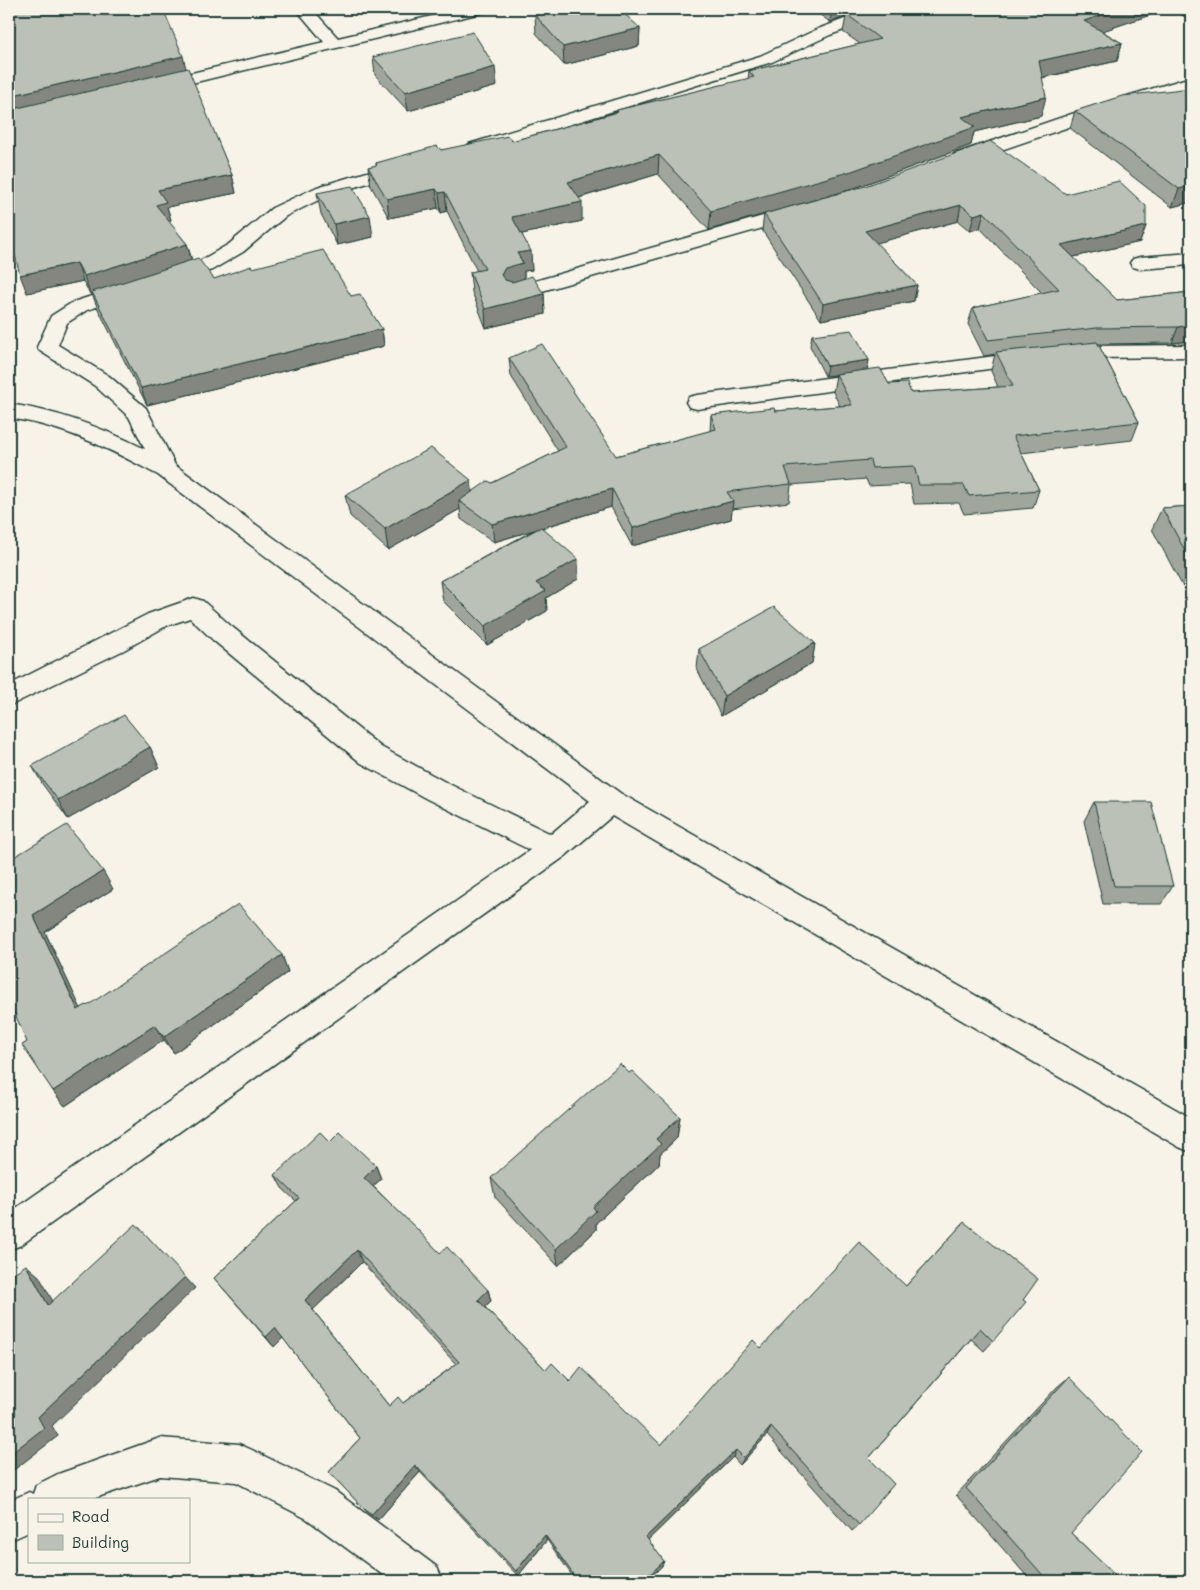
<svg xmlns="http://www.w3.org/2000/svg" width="1200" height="1590" font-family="Mali,sans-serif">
  <rect width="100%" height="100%" fill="#f7f3e8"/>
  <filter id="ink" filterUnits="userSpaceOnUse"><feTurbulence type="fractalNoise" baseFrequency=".02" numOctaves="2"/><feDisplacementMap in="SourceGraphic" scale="10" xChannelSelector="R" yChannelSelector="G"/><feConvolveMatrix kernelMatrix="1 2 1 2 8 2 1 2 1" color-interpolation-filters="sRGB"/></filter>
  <g filter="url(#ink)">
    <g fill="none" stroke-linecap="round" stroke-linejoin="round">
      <g stroke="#1f3d34" stroke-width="3">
        <g id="minor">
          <polygon points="296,9 312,9 338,38 462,9 488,9 485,12 155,92 149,91 147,87 149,83 324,42"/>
          <polygon points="906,9 930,9 927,12 899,21 866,22 830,35 772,62 481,152 475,153 469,152 466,148 469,144 760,56 818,29 858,14 898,11"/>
          <polygon points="1191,77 1191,87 1116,111 966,162 960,163 954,162 951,158 954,154 1104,103"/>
          <path d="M404,161l6,1 3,4 -3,4 -81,25 -43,21 -43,36 -31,18 -125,40 -20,13 -9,22 51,31 37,32 29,57 445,328 571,325v34l-12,-5 -567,-331 -48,41 -543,388 -12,5v-37l521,-363 -103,-51 -66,-36 -148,-123 -23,-22 -24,8 -42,24 -115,56v-21l139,-71 46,-16 9,3 28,25 150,121 66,36 104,51 39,-33 -432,-326c-48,-26 -94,-49 -149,-57v-14c49,7 92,23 136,45l-16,-32 -34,-31 -55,-35 -3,-4 14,-31 22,-14 125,-40 31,-18 43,-36 45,-21z"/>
          <polygon points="798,206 805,208 807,212 805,216 521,297 514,299 507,297 504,293 507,289"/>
          <polygon points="1191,253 1191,265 1140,269 1133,267 1130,263 1133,259 1140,257"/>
          <polygon points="1191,345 1191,357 1091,358 1003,367 697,409 689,407 686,402 689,397 697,395 1003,355 1091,346"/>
          <polygon points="160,1438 239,1444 252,1450 335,1491 437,1567 443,1581 391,1581 307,1519 236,1482 160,1476 92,1499 29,1499 29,1532 9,1541 9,1501 29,1492 33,1494 36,1485 58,1474"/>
        </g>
      </g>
      <use href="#minor" fill="#f7f3e8" fill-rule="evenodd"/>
    </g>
    <g fill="#a1a69d" stroke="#1f3d34" fill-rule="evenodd">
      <polygon points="812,9 1168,9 1102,31 1122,43 1117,61 1042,78 1041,116 974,132 971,145 849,190 1066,194 1146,226 1140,242 1073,257 1117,300 1191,292 1191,341 1172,343 1098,344 1139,422 1132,440 1021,453 1039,490 1033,508 964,514 959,503 914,504 910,484 869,486 866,479 791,485 789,502 732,509 731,519 632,546 611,507 542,528 578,579 546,598 547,611 487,645 443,601 440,581 534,530 494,542 461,519 460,509 388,550 350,516 345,495 471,480 472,492 492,483 558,451 511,376 509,358 616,456 710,431 711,415 775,411 840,406 833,392 836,375 825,376 810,346 812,335 869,360 867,370 889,384 911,393 998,387 991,371 995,354 984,356 968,324 973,308 1042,293 980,228 970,231 958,221 876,243 917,285 914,301 821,320 762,230 764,214 709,230 658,174 579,198 582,221 522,234 532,270 524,271 524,278 544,294 545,314 486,328 472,292 470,272 477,271 447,211 441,213 438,208 389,218 371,186 368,167 376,166 376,163 441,150 512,141 617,112 617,110 748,79 749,71 860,44 843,32 846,17 830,22"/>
      <polygon points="1173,9 1191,9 1191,21"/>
      <polygon points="535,15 640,28 639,46 564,65 536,33"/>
      <polygon points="373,57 497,86 408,111 375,75"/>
      <polygon points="186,68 232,175 236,193 167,207 171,220 168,221 187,244 192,260 214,279 253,268 351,296 382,329 384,346 147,405 98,309 92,294 90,294 83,281 27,293"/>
      <polygon points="1191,88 1191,202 1172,207 1070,128 1075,111"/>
      <polygon points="317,193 373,237 337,245 321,214"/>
      <polygon points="1191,506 1191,586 1183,587 1152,529 1162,508"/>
      <polygon points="815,643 812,663 721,716 697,669 699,649"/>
      <polygon points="150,747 159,767 68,819 43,785 32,766"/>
      <polygon points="1094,802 1173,886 1161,904 1103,904 1084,821"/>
      <polygon points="9,860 113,889 45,932 80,1008 282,955 288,972 174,1053 164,1040 65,1106 53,1091 27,1042"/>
      <polygon points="629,1073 680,1117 677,1138 660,1154 659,1164 596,1223 596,1230 558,1266 495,1197 491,1178"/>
      <path d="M330,1142l46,24 5,13 -8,7 67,67 48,37 3,11 -6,6 61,63 24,11 91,64 100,-97 145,-62 58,-64 29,119 -9,10 -13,-12 -102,119 -10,67 -7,6 -85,-96 -27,30 -7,-8 -85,83 14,26 -15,15h-71l-29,-41 -29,36 -98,-104 -42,48 -10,-7 -39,-41 31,-34 -77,-100 -9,9 -60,-69 82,-77 -14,-13 -7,-13zM362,1262l94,102 -53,39 -14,3 -76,-96z"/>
      <polygon points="1069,1377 1071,1533 1121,1581 1031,1581 956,1495 1057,1387"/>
    </g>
    <g fill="#83877f" stroke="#1f3d34">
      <polygon points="832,9 890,9 846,14 846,17 830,22"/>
      <polygon points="1120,9 1168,9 1079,39 1084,21"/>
      <polygon points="640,28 639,46 564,65 563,47"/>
      <polygon points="1122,43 1117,61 1035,79 1039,61"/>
      <polygon points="183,56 187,73 9,115 9,96"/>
      <polygon points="495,67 497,86 408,111 405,92"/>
      <polygon points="1046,97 1041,116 974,132 971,145 849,190 709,230 711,211 962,117"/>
      <polygon points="659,155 658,174 568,201 568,182"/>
      <polygon points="232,175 236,193 167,207 171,220 161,222 156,205 158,190"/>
      <polygon points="1191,186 1191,202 1172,207 1179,189"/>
      <polygon points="436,189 438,208 389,218 387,199"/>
      <polygon points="445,192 447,211 441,213 439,193"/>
      <polygon points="582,202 582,221 513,236 512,217"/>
      <polygon points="961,205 958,221 862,247 865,231"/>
      <polygon points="984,212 980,228 970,231 974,215"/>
      <polygon points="370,216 373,237 337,245 334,224"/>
      <polygon points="1146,226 1140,242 1056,261 1061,245"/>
      <polygon points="187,244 192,262 90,294 84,276"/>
      <polygon points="531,251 532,270 524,271 524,282 506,287 501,275 505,268 517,253"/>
      <polygon points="77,263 83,281 27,293 20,275"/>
      <polygon points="917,285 914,301 821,320 823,304"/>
      <polygon points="544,294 545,314 486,328 485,309"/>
      <polygon points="1191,325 1191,341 1172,343 1178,327"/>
      <polygon points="382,329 384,346 147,405 141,388"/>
      <polygon points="869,360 867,371 825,376 827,366"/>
      <polygon points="471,480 473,501 459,501 460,509 388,550 385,529"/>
      <polygon points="612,489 611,507 494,542 492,524"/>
      <polygon points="733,501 731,519 632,546 633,528"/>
      <polygon points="578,559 578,579 546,598 547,611 487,645 485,626 536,583"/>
      <polygon points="815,643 812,663 721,716 724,696"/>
      <polygon points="150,747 159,767 68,819 58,800"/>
      <polygon points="103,871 113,889 45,932 89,1026 78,1010 33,915"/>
      <polygon points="282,955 288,972 174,1053 164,1037"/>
      <polygon points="155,1025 164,1040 65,1106 53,1091"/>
      <polygon points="680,1117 677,1138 660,1154 659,1164 596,1223 596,1230 558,1266 556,1249 593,1207 656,1139"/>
      <polygon points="376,1166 381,1179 369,1190 364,1178"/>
      <polygon points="357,1250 362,1262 312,1311 305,1300"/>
      <polygon points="26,1265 39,1276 61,1316 48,1305"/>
      <polygon points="185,1277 195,1288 52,1426 58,1436 10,1473 9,1472 9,1455 38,1417"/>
      <polygon points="488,1290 491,1301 481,1310 478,1300"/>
      <polygon points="275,1328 283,1338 274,1347 266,1337"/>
      <polygon points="771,1427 767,1435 740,1465 744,1458"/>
      <polygon points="736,1450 733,1457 645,1543 646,1537"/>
      <polygon points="415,1465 420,1472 378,1520 372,1514"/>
      <polygon points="545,1535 547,1540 518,1576 516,1571"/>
      <polygon points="664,1561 662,1566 647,1581 643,1581"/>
    </g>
    <g fill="#bbc1b6" stroke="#1f3d34" fill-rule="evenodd">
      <polygon points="9,9 163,9 183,56 9,96"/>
      <polygon points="561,9 619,9 640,28 563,47 535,15"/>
      <polygon points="861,9 1120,9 1084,21 1122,43 1039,61 1046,97 962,117 975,127 852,171 711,211 659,155 568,182 582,202 512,217 531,251 517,253 523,263 505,268 501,275 505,280 512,282 532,276 544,294 485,309 470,272 485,269 445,192 439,193 436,189 387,199 368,167 377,165 376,163 437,146 441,150 508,136 512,141 618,112 617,110 754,77 749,71 880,39 846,14"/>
      <polygon points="473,32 495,67 405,92 373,57"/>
      <polygon points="188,68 232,175 158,190 166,202 156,205 187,244 84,276 77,263 20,275 9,231 9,110"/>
      <polygon points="1191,88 1191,186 1179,189 1075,111 1122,96"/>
      <polygon points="990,141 1066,194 1119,181 1146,206 1146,226 1061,245 1117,300 1191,292 1191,325 1178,327 1097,328 988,340 973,308 1059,289 984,212 974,215 961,205 865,231 917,285 823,304 764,214 865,186"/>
      <polygon points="352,186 370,216 334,224 317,193"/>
      <polygon points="323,250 351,296 360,294 382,329 141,388 92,292 198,258 214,279 251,266 253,268"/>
      <polygon points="852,330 869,360 827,366 812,335"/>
      <polygon points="1097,342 1139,422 1013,436 1039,490 969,496 964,485 919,485 914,466 872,468 870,460 785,467 791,484 727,492 733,501 633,528 612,489 492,524 459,501 488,481 492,483 566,447 509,358 542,344 616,456 716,429 711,415 774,408 775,411 852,405 836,374 880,368 889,384 907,383 911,393 1013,386 996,352"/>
      <polygon points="431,448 471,480 385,529 345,495"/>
      <polygon points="1191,506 1191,562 1162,508"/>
      <polygon points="541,527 578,559 536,583 546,591 485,626 440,581"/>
      <polygon points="774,607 815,643 724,696 699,649"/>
      <polygon points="124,715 150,747 58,800 32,766"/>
      <polygon points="1094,802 1151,802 1173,886 1114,886"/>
      <polygon points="67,825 103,871 33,915 78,1010 86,1005 87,1006 238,904 282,955 164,1037 155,1025 53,1091 22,1045 27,1042 9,1000 9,860"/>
      <polygon points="620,1064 629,1073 632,1071 680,1117 656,1139 661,1144 593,1207 596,1211 556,1249 491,1178"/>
      <path d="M320,1132l10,10 10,-10 36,34 -12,12 51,49 25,26 7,-6 41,43 -10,10 68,70 6,-7 18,18 11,-14 80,78 92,-105 8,8 98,-106 47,44 58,-64 74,57 -15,21 3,2 -33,39 -13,-13 -111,130 25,26 -35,41 -88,-98 -27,31 -8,-8 -90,87 18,24 -21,20h-65l-33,-46 -29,36 -101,-106 -43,49 -10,-7 -33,-35 31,-34 -85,-110 -9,9 -52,-59 85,-80 -24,-23zM357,1250l102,112 -56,41 -5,-6 -9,9 -84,-106z"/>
      <polygon points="136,1224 185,1277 38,1417 44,1428 9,1455 9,1276 26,1265 48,1305"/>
      <polygon points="1069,1377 1142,1452 1071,1533 1121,1581 1048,1581 966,1488"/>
    </g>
  </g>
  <rect width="1200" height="1590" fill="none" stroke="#f7f3e8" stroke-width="30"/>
  <rect x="15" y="15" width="1170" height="1560" fill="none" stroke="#1f3d34" stroke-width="2" filter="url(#ink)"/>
  <rect x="28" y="1498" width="162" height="65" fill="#f7f3e8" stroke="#a1aaa0"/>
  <rect x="38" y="1514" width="25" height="8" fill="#f7f3e8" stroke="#a1aaa0"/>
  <text x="72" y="1522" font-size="15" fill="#1f3d34">Road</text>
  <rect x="38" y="1535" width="25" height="15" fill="#bbc1b6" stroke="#a1aaa0"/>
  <text x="72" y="1548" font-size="15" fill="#1f3d34">Building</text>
</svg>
